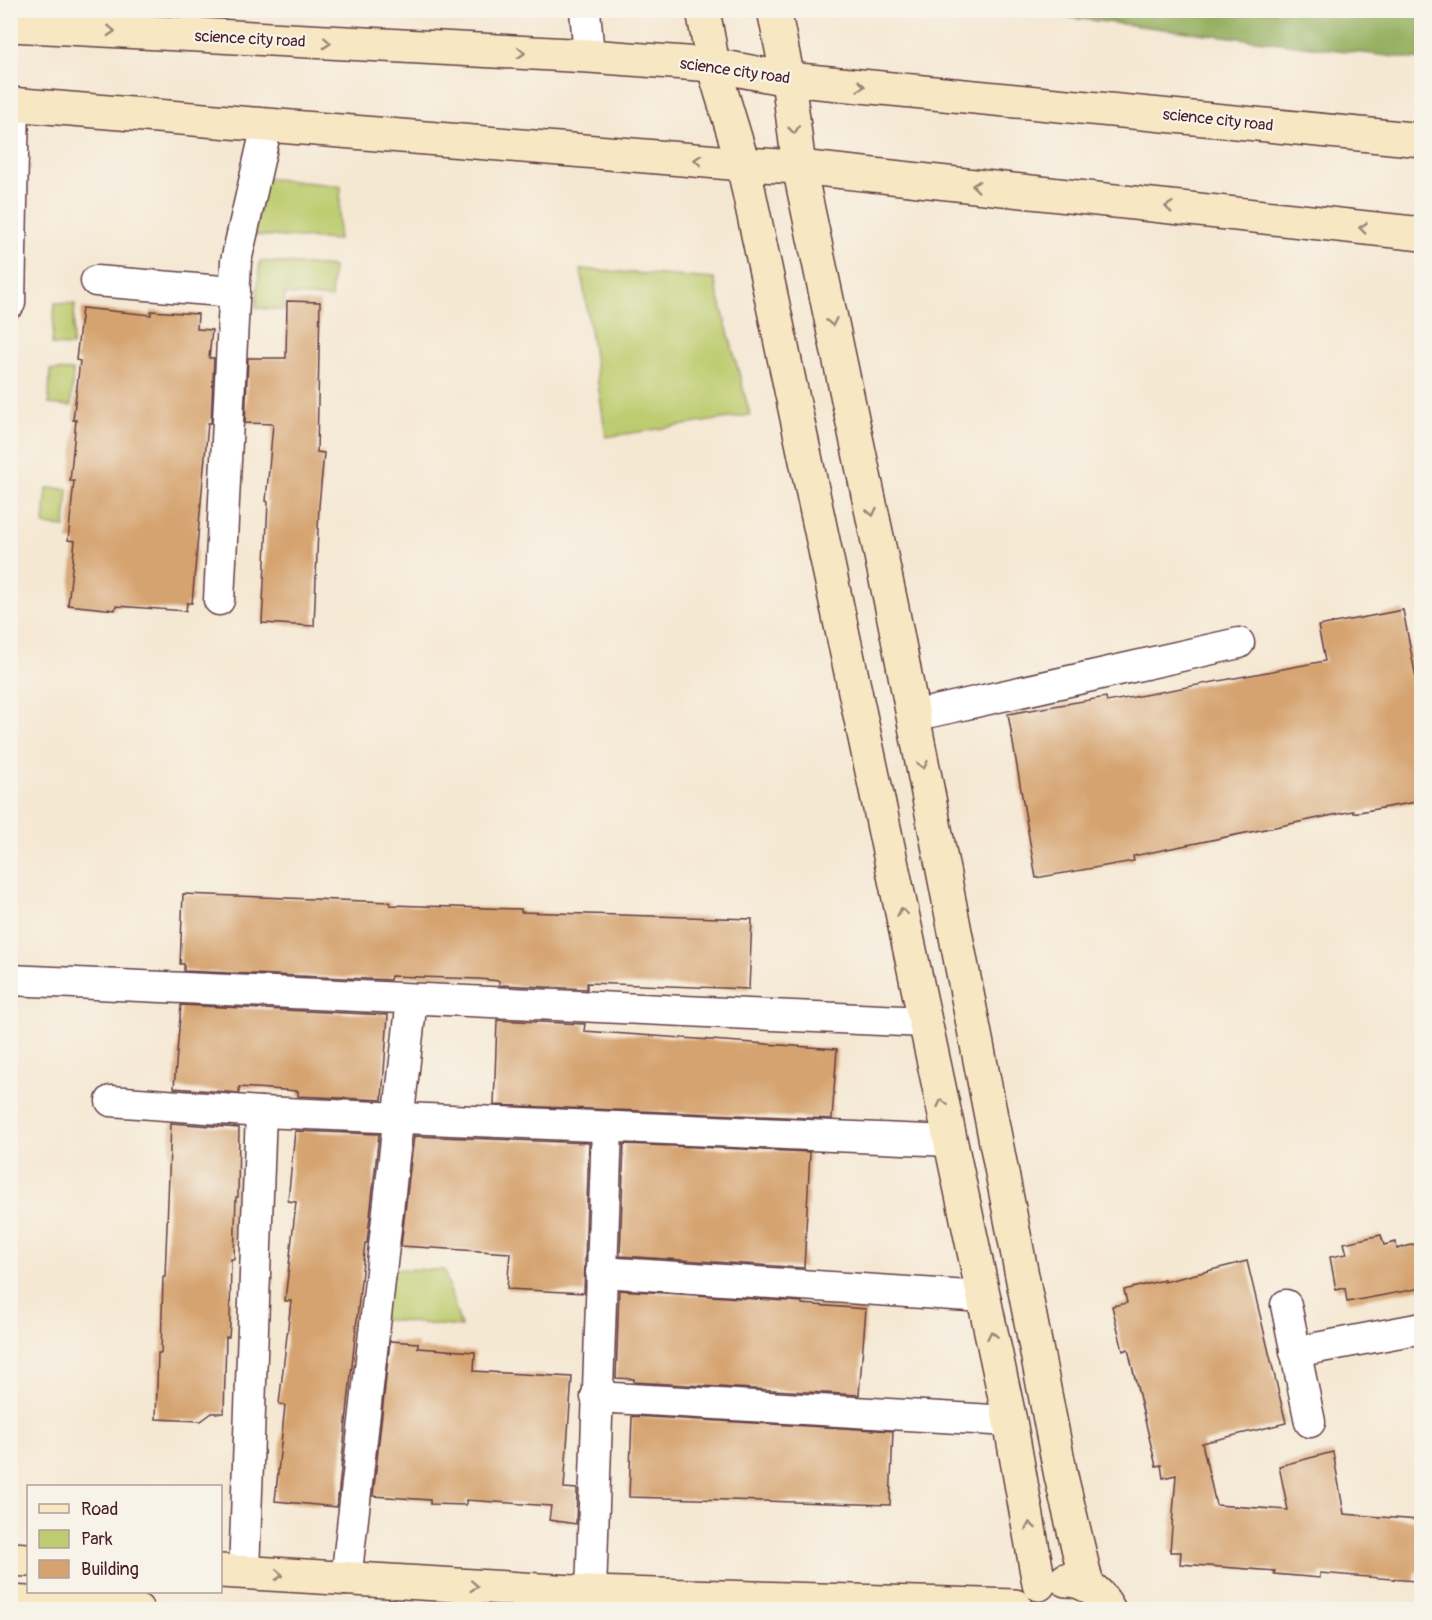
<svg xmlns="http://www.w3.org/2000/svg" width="1432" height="1620" font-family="Pangolin,sans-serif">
  <rect width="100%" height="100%" fill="#f7f3e8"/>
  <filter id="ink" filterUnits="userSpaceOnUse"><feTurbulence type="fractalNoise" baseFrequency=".0167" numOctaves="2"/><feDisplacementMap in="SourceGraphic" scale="12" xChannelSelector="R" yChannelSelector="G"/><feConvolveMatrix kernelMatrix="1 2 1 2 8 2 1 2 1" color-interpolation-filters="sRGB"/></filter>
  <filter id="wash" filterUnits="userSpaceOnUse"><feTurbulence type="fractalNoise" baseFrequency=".008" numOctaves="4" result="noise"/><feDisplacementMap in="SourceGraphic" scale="24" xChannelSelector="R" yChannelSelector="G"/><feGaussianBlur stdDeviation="1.35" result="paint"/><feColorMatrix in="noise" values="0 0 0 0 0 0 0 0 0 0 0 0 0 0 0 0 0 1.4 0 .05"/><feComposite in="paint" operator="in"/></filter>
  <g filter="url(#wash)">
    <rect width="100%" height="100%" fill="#f5e8d3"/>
    <g fill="#bdcc6f" stroke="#84764d" stroke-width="1.5">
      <polygon points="265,178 341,186 338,240 254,235"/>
      <polygon points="260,261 333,267 331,298 285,294 284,310 256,308"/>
      <polygon points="581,269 714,279 750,415 606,437"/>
      <polygon points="55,303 75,304 72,346 52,345"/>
      <polygon points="50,370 73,371 71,406 49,404"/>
      <polygon points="47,488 68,489 65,527 44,525"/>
      <polygon points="384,1269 444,1270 461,1327 379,1319"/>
    </g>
    <polygon fill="#96b062" stroke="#706846" stroke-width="1.5" points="1015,11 1421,11 1421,60"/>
    <g id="blocks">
      <g fill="#d5a36f">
        <polygon points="287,301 320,302 317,452 324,453 319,506 314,626 262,623 268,502 266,501 273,424 245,423 248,358 286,358"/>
        <polygon points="82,308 151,315 151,311 198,314 197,329 212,330 209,358 214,358 211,423 208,423 192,603 187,603 186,611 116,606 115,610 68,605 75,541 68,540 74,481 70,481 76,420 73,420 80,361 76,360"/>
        <polygon points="1403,610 1422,709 1422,801 1353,813 1353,811 1133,856 1134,861 1036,878 1008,714 1106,697 1107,702 1325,661 1318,626"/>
        <polygon points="183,894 390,902 390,905 521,909 521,912 752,919 749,989 587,983 587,989 499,985 499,981 479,979 391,976 390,980 184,971 184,964 180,964"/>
        <polygon points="181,1005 388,1015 382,1100 298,1096 298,1091 239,1087 239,1093 174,1088"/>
        <polygon points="497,1020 585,1024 584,1031 837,1049 832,1119 494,1105"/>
        <polygon points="171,1123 239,1128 238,1197 236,1197 234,1259 231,1259 230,1324 229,1337 226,1337 224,1413 212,1413 201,1421 156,1419 158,1353 161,1353 163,1277 165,1277"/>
        <polygon points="295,1131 379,1134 367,1243 365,1243 337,1507 275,1501 285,1405 279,1404 291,1301 285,1301 296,1202 288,1201"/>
        <polygon points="414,1136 589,1143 584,1293 507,1289 510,1253 401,1246"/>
        <polygon points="624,1144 810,1152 804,1268 620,1256"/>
        <polygon points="1381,1235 1384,1245 1396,1242 1397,1249 1422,1242 1422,1288 1347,1302 1345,1288 1336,1290 1330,1257 1347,1254 1344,1243"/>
        <polygon points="1247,1261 1286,1423 1202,1443 1216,1505 1288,1510 1279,1466 1333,1452 1344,1514 1418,1520 1417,1533 1422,1533 1422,1572 1415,1572 1415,1581 1320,1573 1320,1578 1274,1574 1275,1571 1180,1564 1181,1552 1170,1552 1176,1475 1163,1478 1161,1465 1156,1466 1128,1349 1123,1351 1112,1306 1127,1303 1124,1290 1164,1280 1164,1282"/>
        <polygon points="619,1290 802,1302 802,1304 866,1309 859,1395 634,1382 634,1379 616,1378"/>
        <polygon points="390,1341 418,1343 418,1348 475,1352 474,1371 572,1377 564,1488 577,1489 576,1524 549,1520 551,1506 466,1500 466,1505 430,1504 430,1500 373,1496"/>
        <polygon points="632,1416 893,1431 890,1505 629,1497"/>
      </g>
    </g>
  </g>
  <g filter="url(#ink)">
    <use href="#blocks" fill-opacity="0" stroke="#643d44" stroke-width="1.5"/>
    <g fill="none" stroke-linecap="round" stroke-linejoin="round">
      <g stroke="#643d44" stroke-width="33">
        <g id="street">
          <polyline points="585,10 589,56"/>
          <polyline points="96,281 235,292"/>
          <polyline points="10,303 14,104"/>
          <polyline points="219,600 236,261 267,125"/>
          <polyline points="913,716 1239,643"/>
          <polyline points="10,980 925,1022"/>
          <polyline points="111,1101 261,1112 951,1141"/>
          <polyline points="601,1272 984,1297"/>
          <polyline points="1286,1305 1310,1422"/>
          <polyline points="1295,1352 1422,1328"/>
          <polyline points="596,1397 1010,1421"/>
          <polyline points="244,1572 261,1112"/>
          <polyline points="346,1580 412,999"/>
          <polyline points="591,1593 607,1127"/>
        </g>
      </g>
      <g stroke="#643d44" stroke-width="36">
        <g id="secondary">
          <polyline points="703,10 713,65 743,164 1010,1421 1039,1584"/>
          <polyline points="774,10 788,79 799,167 892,608 1061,1476 1087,1585"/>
          <polyline points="10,25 589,56 713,65 788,79 1422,140"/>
          <polyline points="10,104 743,164 799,167 1422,234"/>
          <polyline points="10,1559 28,1560"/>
          <polyline points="220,1571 591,1593 1015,1606"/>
          <path d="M1066,1580c20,0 34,13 43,30"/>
          <polyline points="10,1602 137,1610"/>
        </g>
      </g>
      <use href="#street" stroke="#fff" stroke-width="30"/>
      <use href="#secondary" stroke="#f7e8c3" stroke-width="33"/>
    </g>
    <defs><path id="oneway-chevron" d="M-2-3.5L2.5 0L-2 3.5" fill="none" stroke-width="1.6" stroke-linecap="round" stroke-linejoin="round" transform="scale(1.5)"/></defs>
    <g stroke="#a08477">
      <use href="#oneway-chevron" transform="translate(111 31) rotate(3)"/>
      <use href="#oneway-chevron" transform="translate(327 43) rotate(3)"/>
      <use href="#oneway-chevron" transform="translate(521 53) rotate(3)"/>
      <use href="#oneway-chevron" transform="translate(861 86) rotate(5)"/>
      <use href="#oneway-chevron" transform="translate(794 130) rotate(83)"/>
      <use href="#oneway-chevron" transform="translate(698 160) rotate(-175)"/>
      <use href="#oneway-chevron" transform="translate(976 186) rotate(-174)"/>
      <use href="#oneway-chevron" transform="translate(1169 207) rotate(-174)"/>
      <use href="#oneway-chevron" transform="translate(1363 228) rotate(-174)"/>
      <use href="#oneway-chevron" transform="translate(832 322) rotate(78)"/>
      <use href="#oneway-chevron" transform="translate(872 512) rotate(78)"/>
      <use href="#oneway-chevron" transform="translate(923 765) rotate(79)"/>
      <use href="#oneway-chevron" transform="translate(902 912) rotate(-102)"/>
      <use href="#oneway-chevron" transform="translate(942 1103) rotate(-102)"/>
      <use href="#oneway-chevron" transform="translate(992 1335) rotate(-102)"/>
      <use href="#oneway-chevron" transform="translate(1030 1526) rotate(-99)"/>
      <use href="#oneway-chevron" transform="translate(279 1575) rotate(4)"/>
      <use href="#oneway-chevron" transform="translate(474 1586) rotate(3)"/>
    </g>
  </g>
  <g text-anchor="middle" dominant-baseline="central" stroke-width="4.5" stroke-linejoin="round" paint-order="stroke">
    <g font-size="16" fill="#4a1f2b" stroke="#f7f3e8">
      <text transform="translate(250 39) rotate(3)">science city road</text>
      <text transform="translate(735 71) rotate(8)">science city road</text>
      <text transform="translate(1218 120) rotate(6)">science city road</text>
    </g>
  </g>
  <rect width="1432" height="1620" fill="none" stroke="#f7f3e8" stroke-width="36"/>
  <rect x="27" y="1485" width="195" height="108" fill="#f7f3e8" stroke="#b29e9c" stroke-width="1.5"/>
  <rect x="39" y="1504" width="30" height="9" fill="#f7e8c3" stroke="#b29e9c" stroke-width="1.5"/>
  <text x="81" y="1515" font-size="18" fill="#4a1f2b">Road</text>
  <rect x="39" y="1530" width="30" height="18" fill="#bdcc6f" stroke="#b29e9c" stroke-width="1.5"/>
  <text x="81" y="1545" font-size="18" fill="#4a1f2b">Park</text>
  <rect x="39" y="1560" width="30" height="18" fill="#d5a36f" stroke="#b29e9c" stroke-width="1.5"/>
  <text x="81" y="1575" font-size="18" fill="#4a1f2b">Building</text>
</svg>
